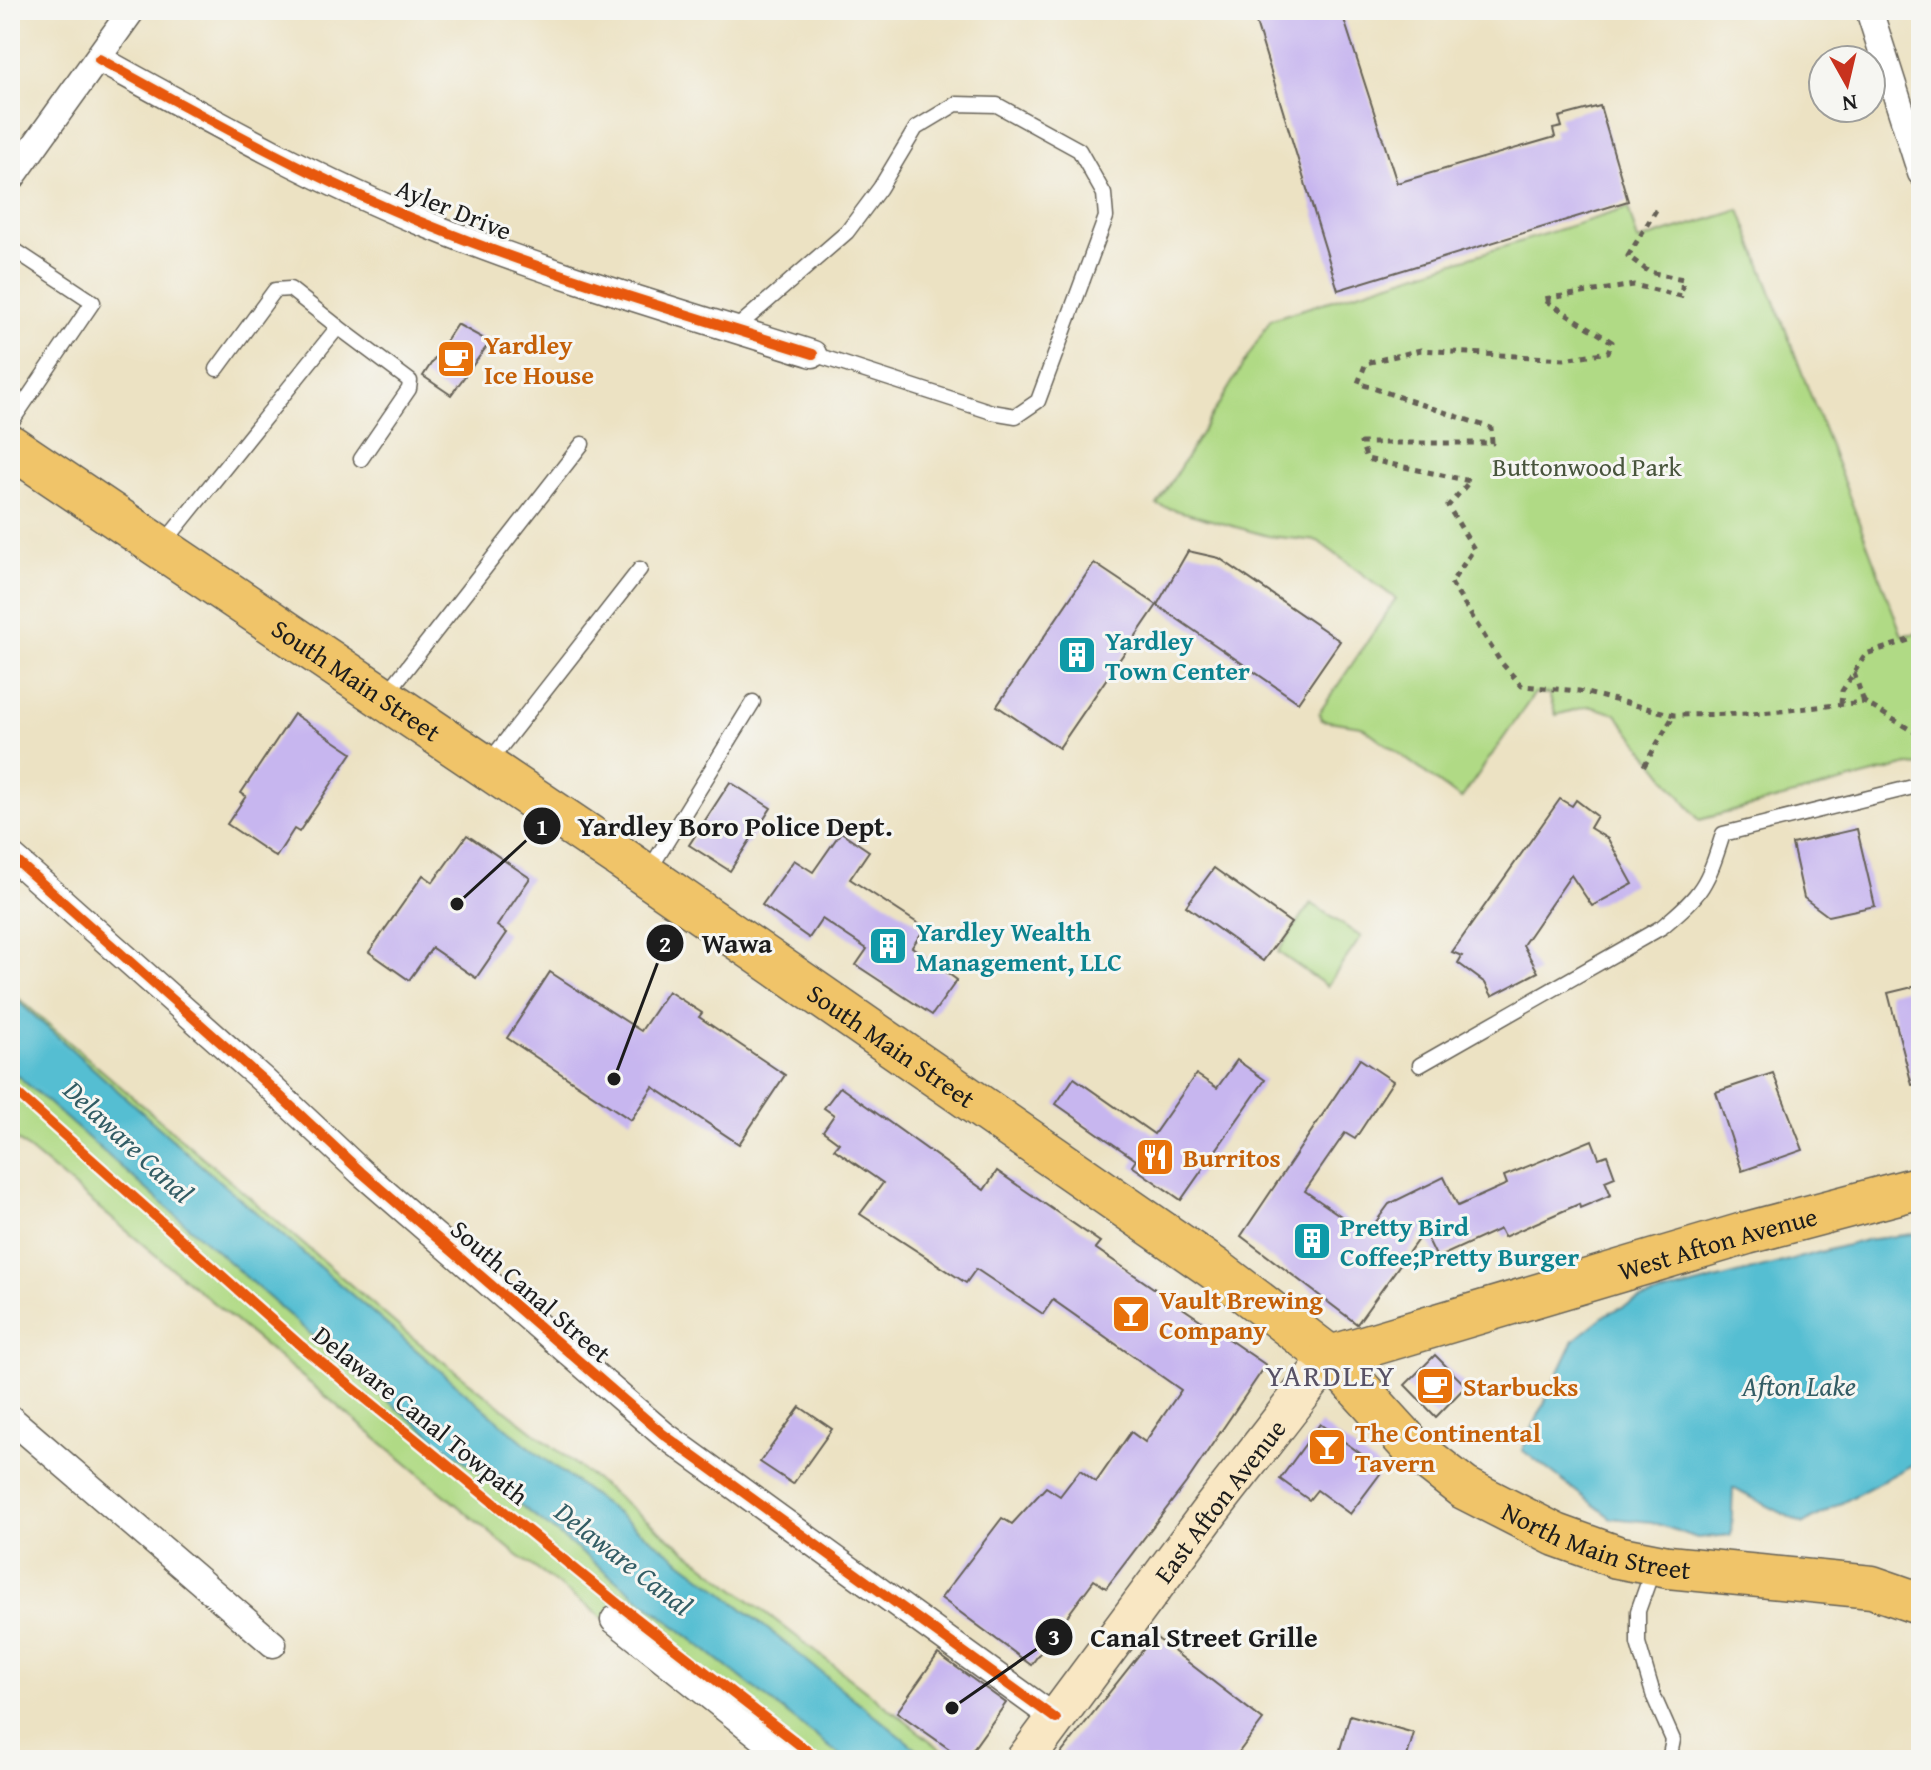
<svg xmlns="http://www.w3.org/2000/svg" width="1931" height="1770" font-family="'Gentium Book Plus',serif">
  <rect width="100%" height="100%" fill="#f6f6f2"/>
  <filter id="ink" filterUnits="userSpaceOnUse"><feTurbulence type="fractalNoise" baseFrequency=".0125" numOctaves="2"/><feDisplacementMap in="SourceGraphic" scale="16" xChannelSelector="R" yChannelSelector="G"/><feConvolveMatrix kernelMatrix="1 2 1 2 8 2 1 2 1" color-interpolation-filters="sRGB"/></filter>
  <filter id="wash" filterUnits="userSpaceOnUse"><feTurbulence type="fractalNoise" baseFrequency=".006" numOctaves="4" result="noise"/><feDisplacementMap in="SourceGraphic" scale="32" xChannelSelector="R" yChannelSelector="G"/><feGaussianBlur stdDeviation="1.8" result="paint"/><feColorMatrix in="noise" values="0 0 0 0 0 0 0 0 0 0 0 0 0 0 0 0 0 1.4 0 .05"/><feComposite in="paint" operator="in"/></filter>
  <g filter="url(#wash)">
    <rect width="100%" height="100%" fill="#ece2c3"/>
    <g fill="#b0da85" stroke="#667b50" stroke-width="2">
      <polygon points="1628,208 1638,241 1740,210 1902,635 1921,633 1921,766 1908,765 1699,820 1616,714 1589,706 1556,715 1549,694 1535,693 1461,799 1361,726 1322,720 1319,713 1396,599 1318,541 1268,536 1157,505 1271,319"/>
      <polygon points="1311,903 1361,937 1327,986 1278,952"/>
      <polygon points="10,991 404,1331 955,1760 799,1760 517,1555 10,1134"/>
    </g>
    <g fill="#55bed2" stroke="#386d77" stroke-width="2">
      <polygon points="10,994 203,1167 535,1452 718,1589 930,1760 846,1760 375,1391 10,1069"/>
      <polygon points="1921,1233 1921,1460 1803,1524 1733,1488 1731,1535 1697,1538 1652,1522 1611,1518 1522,1450 1574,1340 1606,1314 1639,1300 1866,1240"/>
    </g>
    <g id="blocks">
      <g fill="#c7b6ef">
        <polygon points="1252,10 1341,10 1397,183 1555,137 1553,129 1562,127 1559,117 1600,106 1628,201 1338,290"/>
        <polygon points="457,324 490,342 451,395 423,376"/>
        <polygon points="1188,551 1219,558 1340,641 1298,702 1157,605"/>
        <polygon points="1094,563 1157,605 1059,748 997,706"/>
        <polygon points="294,714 352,753 299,832 294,829 276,857 227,824 246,796 241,793"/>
        <polygon points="730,782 771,808 730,871 689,845"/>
        <polygon points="1560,799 1572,806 1576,800 1597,816 1590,828 1608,839 1633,884 1592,906 1571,875 1523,945 1538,972 1492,996 1485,983 1458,963 1462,956 1452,952"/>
        <polygon points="1857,829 1875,906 1828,916 1804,898 1792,844"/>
        <polygon points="841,832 869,851 850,879 925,928 912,947 957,980 932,1015 856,965 867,949 822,919 809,938 762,905 794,860 813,872"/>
        <polygon points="467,835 530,878 497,926 507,933 476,978 432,948 409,980 369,952 423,875 433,882"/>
        <polygon points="1214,868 1291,923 1263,961 1186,906"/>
        <polygon points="550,972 641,1031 668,991 702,1013 699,1017 785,1075 739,1144 653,1087 631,1120 507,1038"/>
        <polygon points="1921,985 1921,1084 1912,1085 1888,993"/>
        <polygon points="1360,1059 1393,1081 1355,1139 1345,1133 1305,1191 1367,1234 1389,1204 1444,1177 1458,1206 1507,1184 1504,1176 1592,1140 1599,1158 1607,1155 1615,1177 1605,1181 1611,1195 1580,1208 1579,1204 1504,1237 1500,1229 1437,1258 1424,1231 1357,1324 1241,1236"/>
        <polygon points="1237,1060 1265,1080 1181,1200 1132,1166 1136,1160 1056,1104 1074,1078 1154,1134 1196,1074 1217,1088"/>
        <polygon points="1773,1073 1803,1150 1742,1171 1716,1092"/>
        <polygon points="840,1087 984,1190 997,1171 1100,1242 1095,1248 1266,1365 1186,1483 1106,1588 1094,1580 1031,1665 941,1598 1002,1518 1012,1524 1046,1487 1060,1496 1080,1470 1096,1482 1131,1432 1145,1442 1181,1390 1053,1300 1043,1314 976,1269 966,1283 860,1214 883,1183 834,1149 839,1143 823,1131 834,1115 824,1108"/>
        <polygon points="1435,1355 1466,1386 1436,1417 1405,1385"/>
        <polygon points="800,1407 832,1429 793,1484 760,1462"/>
        <polygon points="1320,1424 1383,1470 1350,1514 1317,1490 1309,1500 1280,1479"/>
        <polygon points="1154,1636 1263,1720 1233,1760 1056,1760"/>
        <polygon points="938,1654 1006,1703 965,1760 897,1712"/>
        <polygon points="1350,1715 1414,1733 1406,1760 1337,1760"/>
      </g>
    </g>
  </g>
  <g filter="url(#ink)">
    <use href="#blocks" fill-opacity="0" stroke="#656156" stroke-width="2"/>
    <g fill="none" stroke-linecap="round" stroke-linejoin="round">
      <g stroke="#656156" stroke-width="17">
        <g id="service">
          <polyline points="10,247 93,302 10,424"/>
          <polyline points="735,329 847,232 880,188 916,128 956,104 997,105 1079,150 1104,194 1106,217 1038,401 1016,416 992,412 813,354"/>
          <polyline points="217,369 275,290 290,289 338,327"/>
          <polyline points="164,543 338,327 410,381 409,389 361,459"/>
          <polyline points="385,696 582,444"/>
          <polyline points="489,762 640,569"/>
          <polyline points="648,872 753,702"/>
          <path d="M1420,1065l242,-138c41,-34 45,-42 61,-93l198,-49"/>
          <polyline points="1653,1569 1638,1611 1638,1643 1654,1697 1673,1740 1669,1760"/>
        </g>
      </g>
      <g stroke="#656156" stroke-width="29">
        <g id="minor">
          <polyline points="1869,10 1921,173"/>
          <path d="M99,59c107,59 215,120 329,166 125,51 256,88 385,129"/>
          <polyline points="10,180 132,10"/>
          <polyline points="10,855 263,1080 361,1172 663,1434 1056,1719"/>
          <polyline points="10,1418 273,1644"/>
          <polyline points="614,1620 790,1760"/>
        </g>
      </g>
      <g stroke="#656156" stroke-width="41">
        <g id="secondary">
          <path id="s1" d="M1025,1760l186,-250 119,-153"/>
        </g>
      </g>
      <g stroke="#656156" stroke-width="45">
        <g id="primary">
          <path id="s2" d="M10,446l607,409 598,414 115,88 83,91 51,40 92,47 61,22 51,10 204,20 49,17"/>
          <path id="s3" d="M1330,1357l417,-124 174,-46"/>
        </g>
      </g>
      <g stroke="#656156" stroke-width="5" stroke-dasharray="6 6" stroke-linecap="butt">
        <polyline points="1656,210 1628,256 1649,272 1683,279 1681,296 1634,285 1543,299 1612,342 1608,352 1564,359 1421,350 1366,363 1358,383 1491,428 1492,443 1361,443 1367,459 1470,481 1448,506 1474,549 1451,583 1500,661 1522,686 1579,691 1674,715 1752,714 1864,702 1921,736"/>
        <polyline points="1854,673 1864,702"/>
        <polyline points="1841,704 1842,691 1866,654 1921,636"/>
        <polyline points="1644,766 1674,715"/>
      </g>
      <use href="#service" stroke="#fff" stroke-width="14"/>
      <use href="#minor" stroke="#fff" stroke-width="26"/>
      <use href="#secondary" stroke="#f9e7c3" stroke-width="38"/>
      <use href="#primary" stroke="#f0c469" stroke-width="42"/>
      <g stroke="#f6f6f2" stroke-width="15">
        <g id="cycleway">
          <path d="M99,59c107,59 215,120 329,166 125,51 256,88 385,129"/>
          <polyline points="10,855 263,1080 361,1172 663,1434 1056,1719"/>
          <polyline points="10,1087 301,1346 618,1604 819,1760"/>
        </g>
      </g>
      <use href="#cycleway" stroke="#e8590c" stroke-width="10"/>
    </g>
  </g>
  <defs>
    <g id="cafe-square" transform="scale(2)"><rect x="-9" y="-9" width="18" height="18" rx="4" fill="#e8710a" stroke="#f6f6f2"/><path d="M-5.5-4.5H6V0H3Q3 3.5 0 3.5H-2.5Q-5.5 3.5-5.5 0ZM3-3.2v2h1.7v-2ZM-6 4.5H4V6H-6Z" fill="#fff"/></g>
    <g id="building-square" transform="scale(2)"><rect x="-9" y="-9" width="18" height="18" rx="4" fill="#0f9aa8" stroke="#f6f6f2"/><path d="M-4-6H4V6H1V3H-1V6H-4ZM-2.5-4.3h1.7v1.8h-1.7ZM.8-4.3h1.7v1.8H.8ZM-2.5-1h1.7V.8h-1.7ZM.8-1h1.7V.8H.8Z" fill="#fff"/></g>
    <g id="restaurant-square" transform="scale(2)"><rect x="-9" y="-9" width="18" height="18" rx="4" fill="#e8710a" stroke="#f6f6f2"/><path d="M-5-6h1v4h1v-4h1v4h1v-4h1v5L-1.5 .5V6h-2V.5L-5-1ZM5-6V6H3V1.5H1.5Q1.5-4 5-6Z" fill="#fff"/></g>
    <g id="bar-square" transform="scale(2)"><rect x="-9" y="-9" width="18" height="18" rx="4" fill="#e8710a" stroke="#f6f6f2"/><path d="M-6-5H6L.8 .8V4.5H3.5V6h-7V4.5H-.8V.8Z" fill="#fff"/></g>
  </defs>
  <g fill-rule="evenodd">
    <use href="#cafe-square" x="456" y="359"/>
    <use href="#building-square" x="1077" y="655"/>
    <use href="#building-square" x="888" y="946"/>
    <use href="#restaurant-square" x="1155" y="1157"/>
    <use href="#building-square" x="1312" y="1241"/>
    <use href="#bar-square" x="1131" y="1314"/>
    <use href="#cafe-square" x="1435" y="1386"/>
    <use href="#bar-square" x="1327" y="1447"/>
  </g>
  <g text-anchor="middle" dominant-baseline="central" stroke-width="6" stroke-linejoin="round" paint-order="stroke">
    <g font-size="26" fill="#1c1c1c" stroke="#f6f6f2">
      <text transform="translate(454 209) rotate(22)">Ayler Drive</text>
      <text stroke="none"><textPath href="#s2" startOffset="418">South Main Street</textPath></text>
      <text stroke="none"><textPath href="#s2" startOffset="1066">South Main Street</textPath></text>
      <text stroke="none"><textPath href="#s3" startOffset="404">West Afton Avenue</textPath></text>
      <text transform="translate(531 1291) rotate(41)">South Canal Street</text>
      <text transform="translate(421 1415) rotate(39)">Delaware Canal Towpath</text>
      <text stroke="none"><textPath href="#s1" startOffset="324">East Afton Avenue</textPath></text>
      <text stroke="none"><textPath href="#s2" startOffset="1936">North Main Street</textPath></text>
    </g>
    <g font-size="26" font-weight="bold" fill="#c56008" stroke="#f6f6f2" text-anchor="start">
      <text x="484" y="344">Yardley<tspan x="484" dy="30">Ice House</tspan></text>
      <text x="1183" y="1157">Burritos</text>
      <text x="1159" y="1299">Vault Brewing<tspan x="1159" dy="30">Company</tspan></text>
      <text x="1463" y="1386">Starbucks</text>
      <text x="1355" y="1432">The Continental<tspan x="1355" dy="30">Tavern</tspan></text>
    </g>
    <g font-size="26" fill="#48553c" stroke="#f6f6f2">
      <text x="1587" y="466">Buttonwood Park</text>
    </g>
    <g font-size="26" font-weight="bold" fill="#0d838f" stroke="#f6f6f2" text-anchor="start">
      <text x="1105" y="640">Yardley<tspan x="1105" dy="30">Town Center</tspan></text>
      <text x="916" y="931">Yardley Wealth<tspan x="916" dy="30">Management, LLC</tspan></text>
      <text x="1340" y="1226">Pretty Bird<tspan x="1340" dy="30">Coffee;Pretty Burger</tspan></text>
    </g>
    <g font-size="28" font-style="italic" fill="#335d65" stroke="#f6f6f2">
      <text transform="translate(129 1141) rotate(43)">Delaware Canal</text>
      <text x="1799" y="1385">Afton Lake</text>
      <text transform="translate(624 1558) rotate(38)">Delaware Canal</text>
    </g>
    <g font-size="30" letter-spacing="2" fill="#585266" stroke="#f6f6f2">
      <text x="1331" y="1375">YARDLEY</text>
    </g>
  </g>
  <path fill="none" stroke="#1c1c1c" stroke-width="3" d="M457 904L542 826M614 1079L665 943M952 1708L1054 1637"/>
  <g fill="#1c1c1c" stroke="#f6f6f2" stroke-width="3">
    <circle cx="457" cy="904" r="8"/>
    <circle cx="614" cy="1079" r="8"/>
    <circle cx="952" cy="1708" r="8"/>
    <circle cx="542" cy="826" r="20"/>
    <circle cx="665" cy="943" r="20"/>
    <circle cx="1054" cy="1637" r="20"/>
  </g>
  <g font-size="24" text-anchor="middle" font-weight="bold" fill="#fff">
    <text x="542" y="835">1</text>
    <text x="665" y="952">2</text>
    <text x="1054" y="1645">3</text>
  </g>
  <g font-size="28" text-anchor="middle" font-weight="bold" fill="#1c1c1c" stroke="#f6f6f2" stroke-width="6" stroke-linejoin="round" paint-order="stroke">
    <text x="735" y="836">Yardley Boro Police Dept.</text>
    <text x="737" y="953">Wawa</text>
    <text x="1204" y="1647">Canal Street Grille</text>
  </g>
  <rect width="1931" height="1770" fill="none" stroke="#f6f6f2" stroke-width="40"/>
  <g transform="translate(1847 84) rotate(172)"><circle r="38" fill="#f6f6f2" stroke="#9f9f9c" stroke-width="2"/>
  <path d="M0-6L14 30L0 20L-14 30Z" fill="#c8321e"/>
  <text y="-12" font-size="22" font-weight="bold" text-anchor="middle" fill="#1c1c1c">N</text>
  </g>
</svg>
